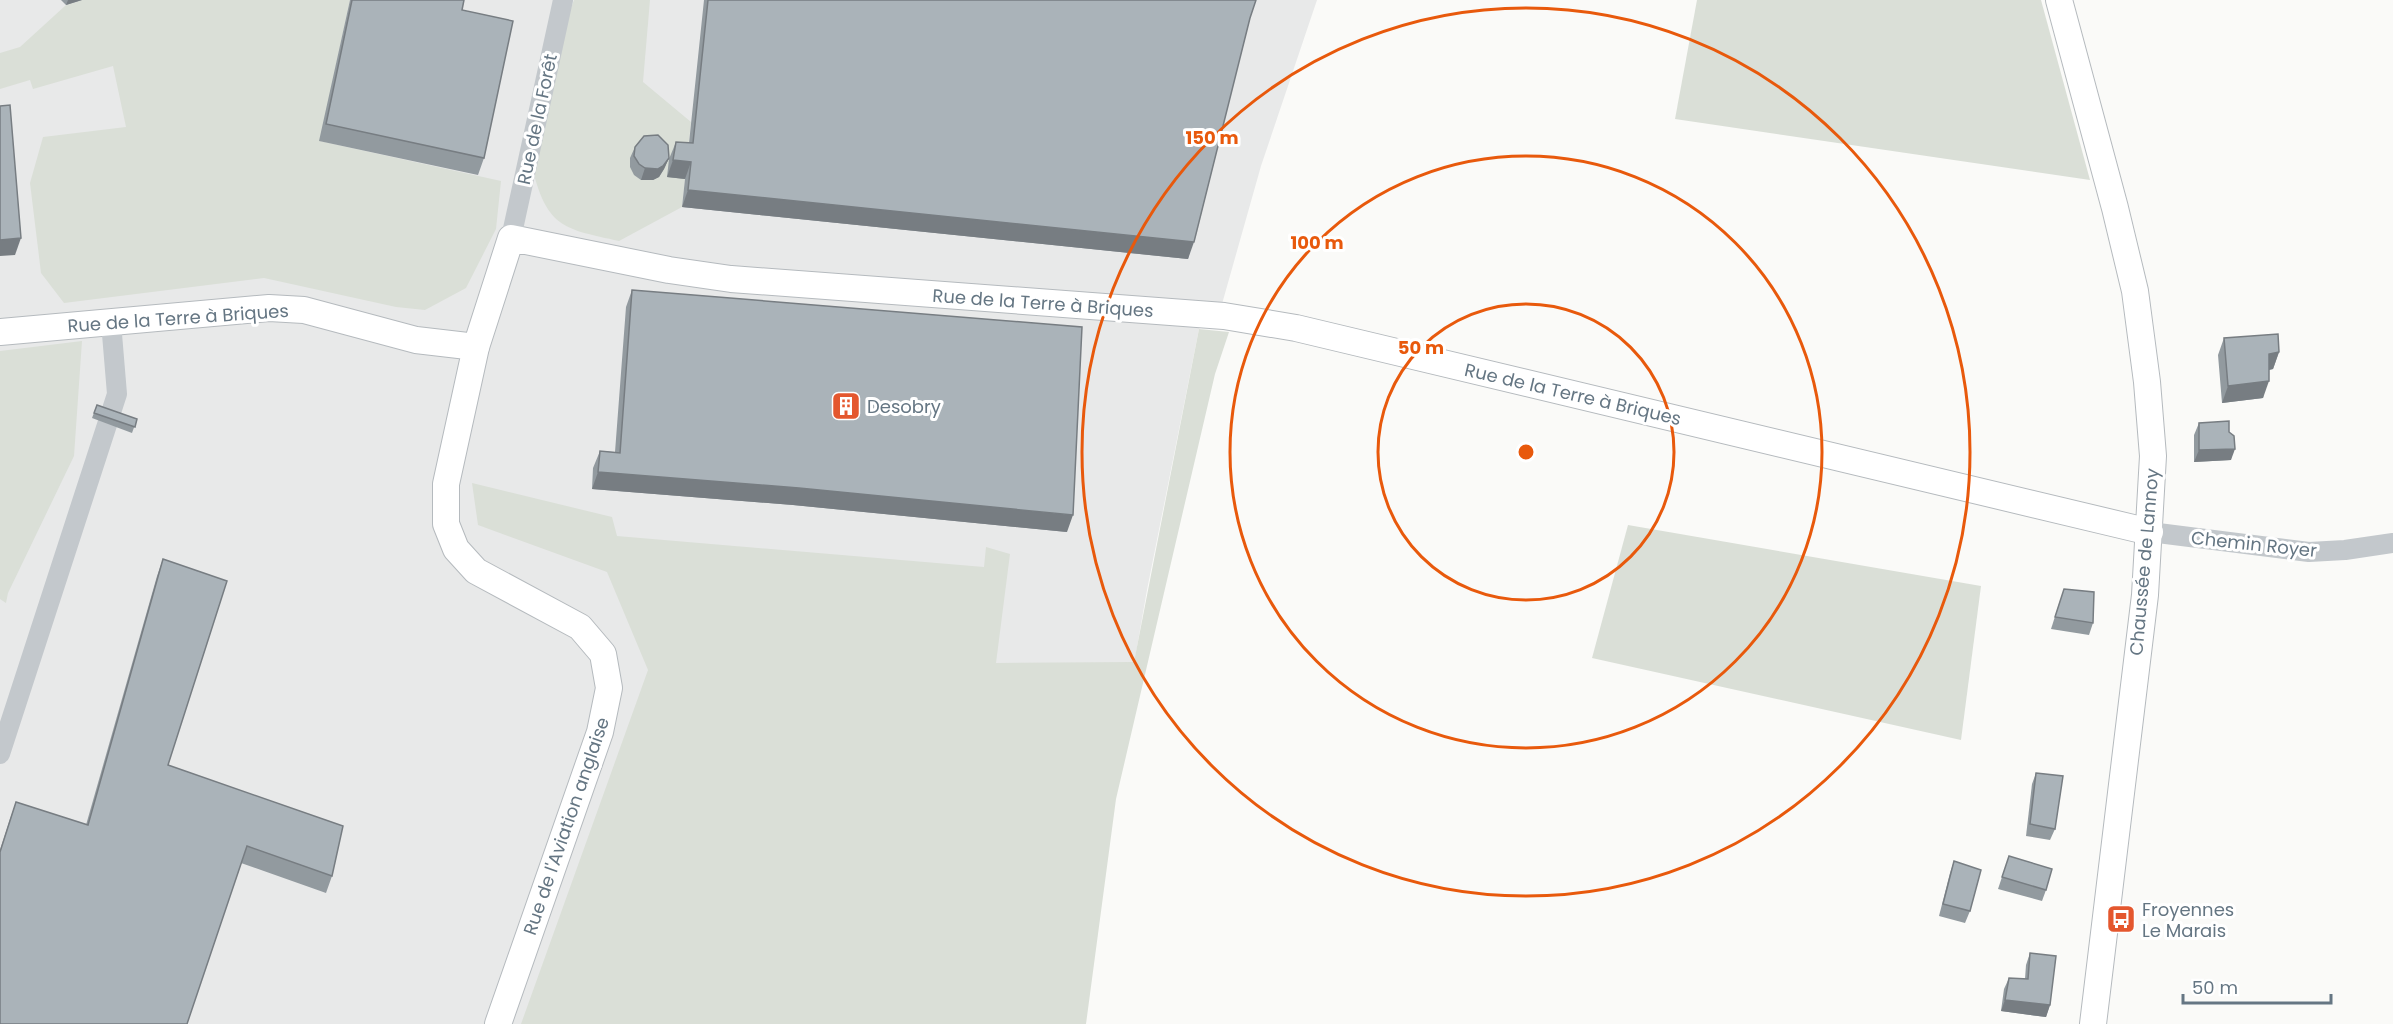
<svg xmlns="http://www.w3.org/2000/svg" width="2393" height="1024" font-family="Poppins,sans-serif">
  <rect width="100%" height="100%" fill="#fafaf8"/>
  <polygon fill="#e8e9e9" points="0,0 1317,0 1261,166 1222,304 1199,329 1147,590 1071,1024 0,1024"/>
  <g fill="#dadfd7">
    <polygon points="82,0 350,0 320,141 501,181 496,229 466,288 425,310 396,307 264,278 64,303 41,273 30,183 43,137 126,127 113,66 33,89 30,80 0,89 0,53 20,47 66,5"/>
    <path d="M574,0h76l-7,82 48,40 -9,85 -63,34c-53,-12 -71,-12 -86,-70l29,-137z"/>
    <polygon points="1697,0 2041,0 2090,180 1675,119"/>
    <polygon points="1199,329 1229,332 1215,374 1116,799 1086,1024 521,1024 648,670 607,572 478,525 472,483 612,517 617,536 984,567 986,547 1010,554 996,663 1134,662"/>
    <polygon points="82,341 74,456 8,593 6,603 0,599 0,351"/>
    <polygon points="1628,525 1981,586 1961,740 1592,658"/>
  </g>
  <g fill="none" stroke-linecap="round" stroke-linejoin="round">
    <g stroke="#b5babe" stroke-width="28">
      <g id="major">
        <polyline points="2059,0 2115,208 2135,291 2147,382 2153,456 2145,595 2093,1024"/>
        <polyline points="0,332 269,308 304,310 416,340 476,347"/>
        <polyline points="498,1024 600,732 609,688 603,654 580,627 476,571 456,549 446,524 446,484 476,347 511,238 669,270 731,279 1224,316 1296,328 2150,532"/>
      </g>
    </g>
    <g stroke="#c3c8cc" stroke-width="20">
      <polyline points="511,238 563,0"/>
      <polyline points="2150,532 2309,552 2345,550 2393,543"/>
      <polyline points="0,754 117,394 111,322"/>
    </g>
    <use href="#major" stroke="#fff" stroke-width="26"/>
  </g>
  <g fill="#929a9f">
    <polygon points="61,0 82,0 66,5"/>
    <polygon points="350,0 464,0 462,10 484,158 478,175 319,141"/>
    <polygon points="704,0 1256,0 1250,18 1188,259 682,207 685,179 667,177 669,159 676,142 689,143"/>
    <polygon points="635,147 669,158 664,169 659,177 653,180 641,180 634,175 630,167 630,158"/>
    <polygon points="632,290 1067,532 793,505 592,489 593,468 600,451 615,452 626,307"/>
    <polygon points="2224,338 2279,352 2273,369 2269,370 2263,398 2222,403 2218,355"/>
    <polygon points="97,405 137,419 132,433 92,418"/>
    <polygon points="2199,423 2229,432 2231,460 2194,462 2194,435"/>
    <polygon points="163,559 168,765 332,876 326,893 241,863 0,1024 0,850 10,819 16,802 86,825 157,576"/>
    <polygon points="2060,601 2093,623 2089,635 2051,629"/>
    <polygon points="2036,773 2055,829 2050,840 2026,836 2032,784"/>
    <polygon points="2009,856 2046,890 2042,901 1998,889"/>
    <polygon points="1954,861 1970,911 1965,923 1939,916 1950,873"/>
    <polygon points="2030,953 2050,1005 2046,1017 2001,1011 2004,989 2009,978 2025,979 2026,965"/>
  </g>
  <g fill="#777d82">
    <polygon points="68,0 82,0 66,5"/>
    <polygon points="669,158 664,169 659,177 653,180 641,180 645,168"/>
    <polygon points="673,160 691,162 685,179 667,177"/>
    <polygon points="688,190 1194,242 1188,259 682,207"/>
    <polygon points="21,238 15,255 0,256 0,240"/>
    <polygon points="2279,352 2273,369 2263,371 2269,354"/>
    <polygon points="2269,381 2263,398 2222,403 2228,386"/>
    <polygon points="2235,449 2231,460 2194,462 2199,450"/>
    <polygon points="598,472 799,488 1073,515 1067,532 793,505 592,489"/>
    <polygon points="2005,1000 2050,1005 2046,1017 2001,1011"/>
  </g>
  <g fill="#aab3b9" stroke="#777d82" stroke-width="1.5">
    <polygon points="352,0 464,0 462,10 513,21 484,158 326,124"/>
    <polygon points="708,0 1256,0 1250,18 1194,242 688,190 691,162 673,160 676,142 693,143"/>
    <polygon points="10,105 21,238 0,240 0,106"/>
    <polygon points="658,135 668,145 669,158 663,166 658,169 645,168 639,164 634,156 635,147 644,136"/>
    <polygon points="632,290 1082,327 1073,515 799,488 598,472 600,451 620,453"/>
    <polygon points="2278,334 2279,352 2269,354 2269,381 2228,386 2224,338"/>
    <polygon points="97,405 137,419 135,427 94,413"/>
    <polygon points="2229,421 2229,432 2234,436 2235,449 2199,450 2199,423"/>
    <polygon points="163,559 227,581 168,765 343,826 332,876 247,846 187,1024 0,1024 0,852 16,802 88,825"/>
    <polygon points="2064,589 2094,592 2093,623 2055,617"/>
    <polygon points="2036,773 2063,776 2055,829 2030,824"/>
    <polygon points="2009,856 2052,869 2046,890 2002,877"/>
    <polygon points="1954,861 1981,870 1970,911 1943,904"/>
    <polygon points="2030,953 2056,956 2050,1005 2005,1000 2009,978 2028,979"/>
  </g>
  <g fill="none" stroke="#e8590c" stroke-width="3">
    <circle cx="1526" cy="452" r="148"/>
    <circle cx="1526" cy="452" r="296"/>
    <circle cx="1526" cy="452" r="444"/>
  </g>
  <defs>
    <g id="building-square" transform="scale(1.5)"><rect x="-9" y="-9" width="18" height="18" rx="4" fill="#e4572e" stroke="#fff"/><path d="M-4-6H4V6H1V3H-1V6H-4ZM-2.5-4.3h1.7v1.8h-1.7ZM.8-4.3h1.7v1.8H.8ZM-2.5-1h1.7V.8h-1.7ZM.8-1h1.7V.8H.8Z" fill="#fff"/></g>
    <g id="bus-square" transform="scale(1.5)"><rect x="-9" y="-9" width="18" height="18" rx="4" fill="#e4572e" stroke="#fff"/><path d="M-5-6H5V4H4V6H2V4H-2V6H-4V4H-5ZM-3.5-4V0h7V-4ZM-3.5 1.2v1.5H-2V1.2ZM2 1.2v1.5H3.5V1.2Z" fill="#fff"/></g>
  </defs>
  <g fill-rule="evenodd">
    <use href="#building-square" x="846" y="406"/>
    <use href="#bus-square" x="2121" y="919"/>
  </g>
  <g text-anchor="middle" dominant-baseline="central" stroke-width="6" stroke-linejoin="round" paint-order="stroke">
    <g font-size="18" fill="#657683" stroke="#fff">
      <text transform="translate(537 119) rotate(-78)">Rue de la Forêt</text>
      <text transform="translate(1043 303) rotate(4)">Rue de la Terre à Briques</text>
      <text transform="translate(178 318) rotate(-4)">Rue de la Terre à Briques</text>
      <text transform="translate(1573 394) rotate(13)">Rue de la Terre à Briques</text>
      <text transform="translate(2254 544) rotate(6)">Chemin Royer</text>
      <text transform="translate(2144 562) rotate(-85)">Chaussée de Lannoy</text>
      <text transform="translate(566 826) rotate(-71)">Rue de l'Aviation anglaise</text>
    </g>
    <g font-size="18" fill="#657683" stroke="#fff" text-anchor="start">
      <text x="867" y="406">Desobry</text>
      <text x="2142" y="909">Froyennes<tspan x="2142" dy="21">Le Marais</tspan></text>
    </g>
  </g>
  <circle cx="1526" cy="452" r="9" fill="#e8590c" stroke="#fff" stroke-width="3"/>
  <g font-size="18" text-anchor="middle" font-weight="bold" fill="#e8590c" stroke="#fff" stroke-width="6" stroke-linejoin="round" paint-order="stroke">
    <text x="1212" y="144">150 m</text>
    <text x="1317" y="249">100 m</text>
    <text x="1421" y="354">50 m</text>
  </g>
  <path d="M2183 994v9h148v-9" fill="none" stroke="#657683" stroke-width="3"/>
  <text x="2192" y="994" font-size="18" fill="#657683" stroke="#ffffff" stroke-width="4.5" paint-order="stroke">50 m</text>
</svg>
